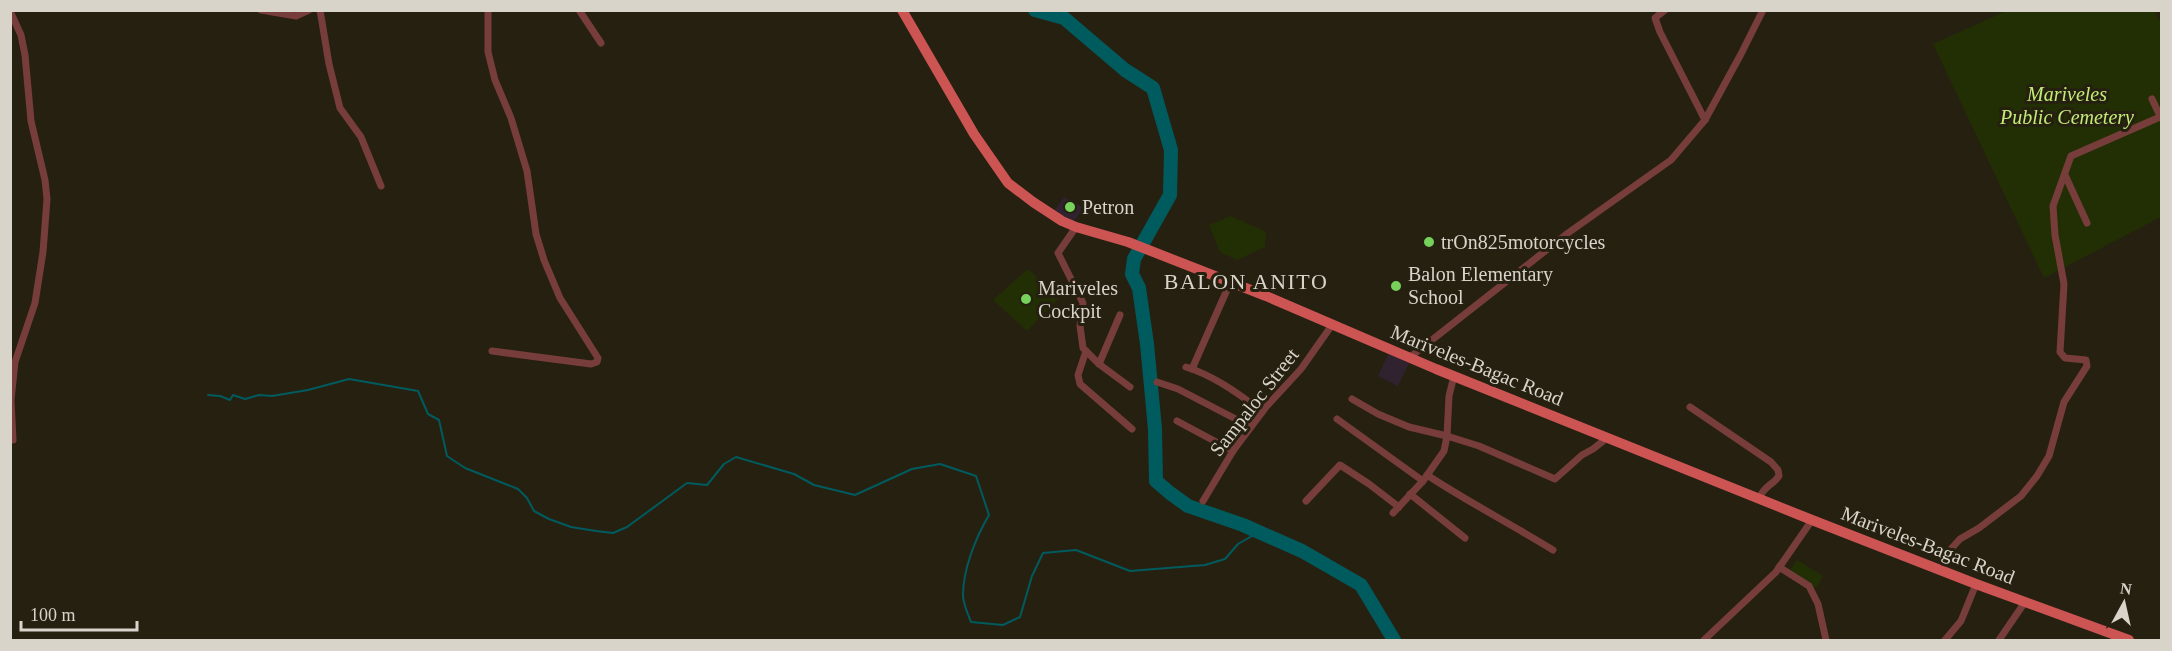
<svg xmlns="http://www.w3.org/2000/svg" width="2172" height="651" font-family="Georgia,serif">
  <rect width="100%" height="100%" fill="#262010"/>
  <g fill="#30222f">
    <polygon points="1064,197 1084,208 1073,222 1054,211"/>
    <polygon points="1389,353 1409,363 1398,386 1378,376"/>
  </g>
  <g fill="#222f04">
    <polygon points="2006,11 2154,11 2162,24 2161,217 2044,278 1933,44"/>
    <polygon points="1231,216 1266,232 1265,247 1237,260 1220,252 1209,225"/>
    <polygon points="1028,269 1059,298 1027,331 993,300"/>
    <polygon points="1797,560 1823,576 1816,588 1789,572"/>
  </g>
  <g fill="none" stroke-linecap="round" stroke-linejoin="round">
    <path stroke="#005b5f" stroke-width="2" d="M208,395l12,1 10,4 3,-5 12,4 14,-4 13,1 36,-6 41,-11 69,12 10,23 11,6 8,36 18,12 53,21 9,9 7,13 15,8 22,8 25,4 17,2 14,-6 60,-44 20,2 17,-21 12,-7 58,17 20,11 41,10 57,-26 28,-5 36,12 13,39c-13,22 -26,54 -26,80 0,9 5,19 8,27l32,3 17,-8 12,-41 11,-23 33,-3 54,21 75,-6 20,-6 13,-15 21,-12"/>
    <polyline stroke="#005b5f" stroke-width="14" points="1035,10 1064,18 1125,70 1153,88 1171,150 1170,195 1134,259 1132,274 1139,288 1147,344 1155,429 1156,481 1170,493 1188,506 1243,525 1302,551 1361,585 1394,640"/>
    <g stroke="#773d3b" stroke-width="7">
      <polyline points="261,10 296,16 309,10"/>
      <polyline points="320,10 329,64 340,108 361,137 381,186"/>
      <polyline points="488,10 488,52 495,80 511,118 527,171 536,234 544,260 560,298 598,358 597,362 591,364 492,351"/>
      <polyline points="579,10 601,43"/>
      <polyline points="1665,10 1655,18 1660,32 1705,120"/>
      <polyline points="10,11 21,35 25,55 31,121 45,180 47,199 43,252 35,303 15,362 11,400 13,440"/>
      <polyline points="2152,99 2161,118"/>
      <polyline points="2065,175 2087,223"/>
      <polyline points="1076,227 1058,253 1083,303 1080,326 1083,348 1099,364 1130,387"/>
      <polyline points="1086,351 1078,375 1080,384 1132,429"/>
      <polyline points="1409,358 1568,233 1671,160 1705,120 1741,54 1763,10"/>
      <polyline points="1099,364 1120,315"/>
      <path d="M1186,367c29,9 54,27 76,45"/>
      <polyline points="1192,369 1230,283"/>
      <polyline points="1157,382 1178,389 1251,427"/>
      <polyline points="1352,399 1378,414 1409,427 1447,436 1479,446 1555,479 1582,455 1593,449 1607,438"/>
      <path d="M1690,407l81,55 7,8 1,6c-7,10 -13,8 -20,22"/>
      <polyline points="1337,419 1423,481"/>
      <polyline points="1177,421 1233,451"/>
      <path d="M1427,475c41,27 84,49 126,75"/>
      <polyline points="1410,494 1465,538"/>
      <polyline points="1203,501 1233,451 1266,407 1301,369 1332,325"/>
      <polyline points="1306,501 1340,465 1369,484 1399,507"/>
      <polyline points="1393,513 1423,481 1444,451 1447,436 1449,396 1454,376"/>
      <polyline points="1779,567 1809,586 1818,604 1826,640"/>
      <polyline points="1942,569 1950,550 1960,539 1979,528 2021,496 2037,476 2049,456 2064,402 2087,366 2086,360 2065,358 2060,352 2064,284 2055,235 2053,206 2071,156 2160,117"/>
      <polyline points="1704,640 1776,572 1812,520"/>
      <polyline points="1945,640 1961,621 1976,584"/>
      <polyline points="1999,640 2025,602"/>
    </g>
    <polyline stroke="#cc5453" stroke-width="10" points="902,10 974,134 1008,183 1033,202 1062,221 1076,227 1128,242 1266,296 1436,369 1812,520 1976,584 2129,640"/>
  </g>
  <g fill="#76d25a" stroke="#262010" stroke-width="2">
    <circle cx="1070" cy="207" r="6"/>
    <circle cx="1429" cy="242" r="6"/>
    <circle cx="1396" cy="286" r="6"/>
    <circle cx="1026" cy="299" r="6"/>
  </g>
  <g text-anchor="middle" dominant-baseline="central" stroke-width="6" stroke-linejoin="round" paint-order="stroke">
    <g font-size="20" font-style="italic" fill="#c3ec77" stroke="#262010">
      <text x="2067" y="94">Mariveles<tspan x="2067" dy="23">Public Cemetery</tspan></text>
    </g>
    <g font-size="20" fill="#d8d4ca" stroke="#262010" text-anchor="start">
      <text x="1082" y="207">Petron</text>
      <text x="1441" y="242">trOn825motorcycles</text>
      <text x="1408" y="274">Balon Elementary<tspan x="1408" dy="23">School</tspan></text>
      <text x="1038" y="288">Mariveles<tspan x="1038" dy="23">Cockpit</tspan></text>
    </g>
    <g font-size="20" fill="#d8d4ca" stroke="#262010">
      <text transform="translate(1477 365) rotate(22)">Mariveles-Bagac Road</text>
      <text transform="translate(1254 402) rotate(-52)">Sampaloc Street</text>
      <text transform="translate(1928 545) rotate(21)">Mariveles-Bagac Road</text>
    </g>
    <g font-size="22" letter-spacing="1.5" fill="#d8d4ca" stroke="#262010">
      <text x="1246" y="281">BALON ANITO</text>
    </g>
  </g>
  <rect width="2172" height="651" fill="none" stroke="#d8d4ca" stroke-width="24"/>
  <g transform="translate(2124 603) rotate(8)" stroke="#262010" stroke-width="4.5" paint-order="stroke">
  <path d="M0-4.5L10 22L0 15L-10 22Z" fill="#d8d4ca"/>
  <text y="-9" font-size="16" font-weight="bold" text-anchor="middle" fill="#d8d4ca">N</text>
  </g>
  <path d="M21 621v9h116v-9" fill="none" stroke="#d8d4ca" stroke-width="3"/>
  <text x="30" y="621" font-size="18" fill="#d8d4ca" stroke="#262010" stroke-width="4.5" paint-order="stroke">100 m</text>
</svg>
